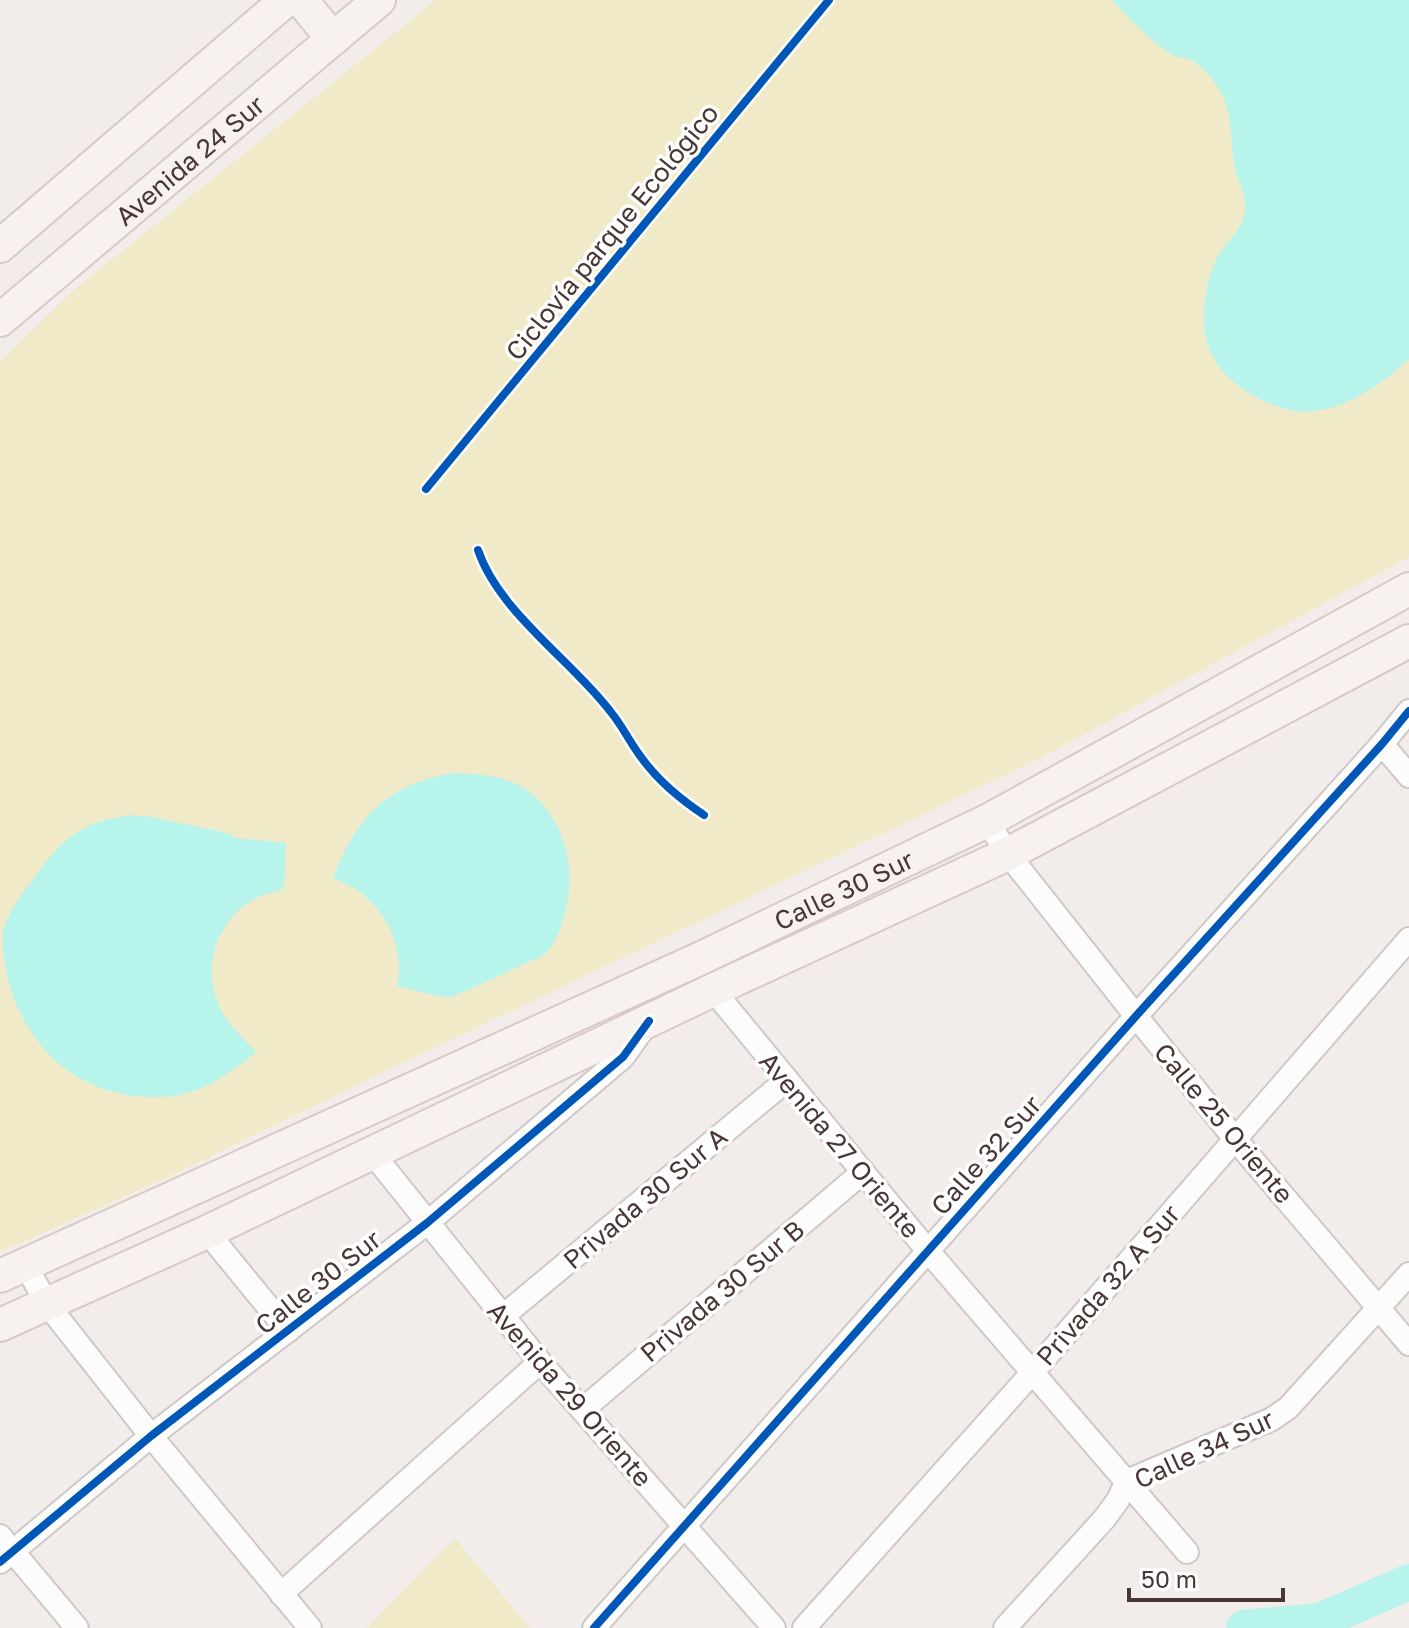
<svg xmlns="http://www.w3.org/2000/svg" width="1409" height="1628" font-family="'Golos Text',sans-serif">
  <rect width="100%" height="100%" fill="#f2eceb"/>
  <g fill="#f0eac8">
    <polygon points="436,0 1409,0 1409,557 1039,759 409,1060 170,1176 0,1252 0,362 75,289"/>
    <polygon points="455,1538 530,1628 367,1628"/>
  </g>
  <g fill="#b7f4ec">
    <path d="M1112,0h297v359c-33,31 -83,65 -130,48 -28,-10 -56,-27 -69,-56 -11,-24 -6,-65 5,-89 8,-18 28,-31 30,-52 2,-14 -6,-27 -10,-41 -5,-23 -2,-49 -11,-71 -5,-12 -20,-30 -31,-37 -5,-3 -12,-3 -18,-5 -5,-3 -11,-7 -15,-10 -18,-13 -33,-30 -48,-46z"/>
    <path d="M454,773c24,0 50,3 71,16 36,24 51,73 42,114 -3,16 -9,38 -21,50 -4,4 -11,6 -16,8 -26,13 -52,24 -78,36h-10l-45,-11c8,-36 -10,-75 -40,-96 -7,-5 -16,-8 -24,-12 24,-62 54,-94 121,-105z"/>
    <path d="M131,815l20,2 72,15 14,6 49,5 -2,46c-12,4 -24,6 -35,13 -37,25 -48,74 -26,112 9,14 22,26 33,38 -27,22 -56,43 -92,45 -26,1 -53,-3 -77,-15 -53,-26 -87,-89 -84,-150 5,-21 21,-41 34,-58 27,-38 47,-53 94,-59z"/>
  </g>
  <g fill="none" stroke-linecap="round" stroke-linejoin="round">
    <polyline stroke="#b7f4ec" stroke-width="36" points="1244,1628 1320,1621 1409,1582"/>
    <g stroke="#cfc8c7" stroke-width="26">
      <g id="minor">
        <polyline points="1382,744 1409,776"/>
        <polyline points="987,821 1008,854 1136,1016 1235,1139 1409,1344"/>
        <polyline points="713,990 928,1251 1187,1552"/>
        <polyline points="373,1154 540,1362 774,1628"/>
        <polyline points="207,1232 288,1331"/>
        <polyline points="25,1264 47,1304 151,1436 310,1628"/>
        <polyline points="503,1316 787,1080"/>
        <polyline points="582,1410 863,1172"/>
        <polyline points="0,1536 77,1628"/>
        <polyline points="0,1562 151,1436 427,1223 623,1057 646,1025"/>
        <polyline points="281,1594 540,1362"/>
        <polyline points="594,1628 1136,1016 1382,744 1409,711"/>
        <polyline points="804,1628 1032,1373 1409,939"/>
        <polyline points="1005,1628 1105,1518 1118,1500 1127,1481 1272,1419 1288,1408 1409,1274"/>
      </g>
    </g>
    <g stroke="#d8cac6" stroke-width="36">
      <g id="secondary">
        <polyline points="301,0 333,39"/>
        <polyline points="0,246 286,0"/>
        <path id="s1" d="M0,320l379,-320"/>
        <path id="s2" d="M0,1276l697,-316 290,-139 422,-232"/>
        <polyline points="0,1325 207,1232 713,990 1008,854 1409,641"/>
      </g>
    </g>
    <use href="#minor" stroke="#fdfcfc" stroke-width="22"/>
    <use href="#secondary" stroke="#f7f1ef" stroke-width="32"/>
    <g stroke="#fff" stroke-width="13">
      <g id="cycleway">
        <polyline points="426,489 829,0"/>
        <path d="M478,550c21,62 93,110 132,161 12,14 20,32 31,46 17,24 39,42 63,58"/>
        <polyline points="0,1562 151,1436 427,1223 623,1057 649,1021"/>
        <polyline points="594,1628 1136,1016 1382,744 1409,711"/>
      </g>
    </g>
    <use href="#cycleway" stroke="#0057b8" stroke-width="8"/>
  </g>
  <g text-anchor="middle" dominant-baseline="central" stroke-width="7" stroke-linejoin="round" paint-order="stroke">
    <g font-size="26" fill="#4a3735" stroke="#fff">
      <text stroke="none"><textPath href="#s1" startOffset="248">Avenida 24 Sur</textPath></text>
      <text transform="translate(612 232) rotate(-51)">Ciclovía parque Ecológico</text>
      <text stroke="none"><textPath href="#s2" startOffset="928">Calle 30 Sur</textPath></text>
      <text transform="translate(1224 1123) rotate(50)">Calle 25 Oriente</text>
      <text transform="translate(840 1145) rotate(50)">Avenida 27 Oriente</text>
      <text transform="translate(986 1155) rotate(-48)">Calle 32 Sur</text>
      <text transform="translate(645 1198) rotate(-40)">Privada 30 Sur A</text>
      <text transform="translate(318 1282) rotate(-38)">Calle 30 Sur</text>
      <text transform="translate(1108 1285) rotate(-49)">Privada 32 A Sur</text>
      <text transform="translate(722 1291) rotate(-40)">Privada 30 Sur B</text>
      <text transform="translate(570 1394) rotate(49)">Avenida 29 Oriente</text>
      <text transform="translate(1204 1449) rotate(-25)">Calle 34 Sur</text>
    </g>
  </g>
  <path d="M1129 1588v12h154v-12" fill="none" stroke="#4a3735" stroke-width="4"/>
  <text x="1141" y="1588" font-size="24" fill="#4a3735" stroke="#ffffff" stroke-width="6" paint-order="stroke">50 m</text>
</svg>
